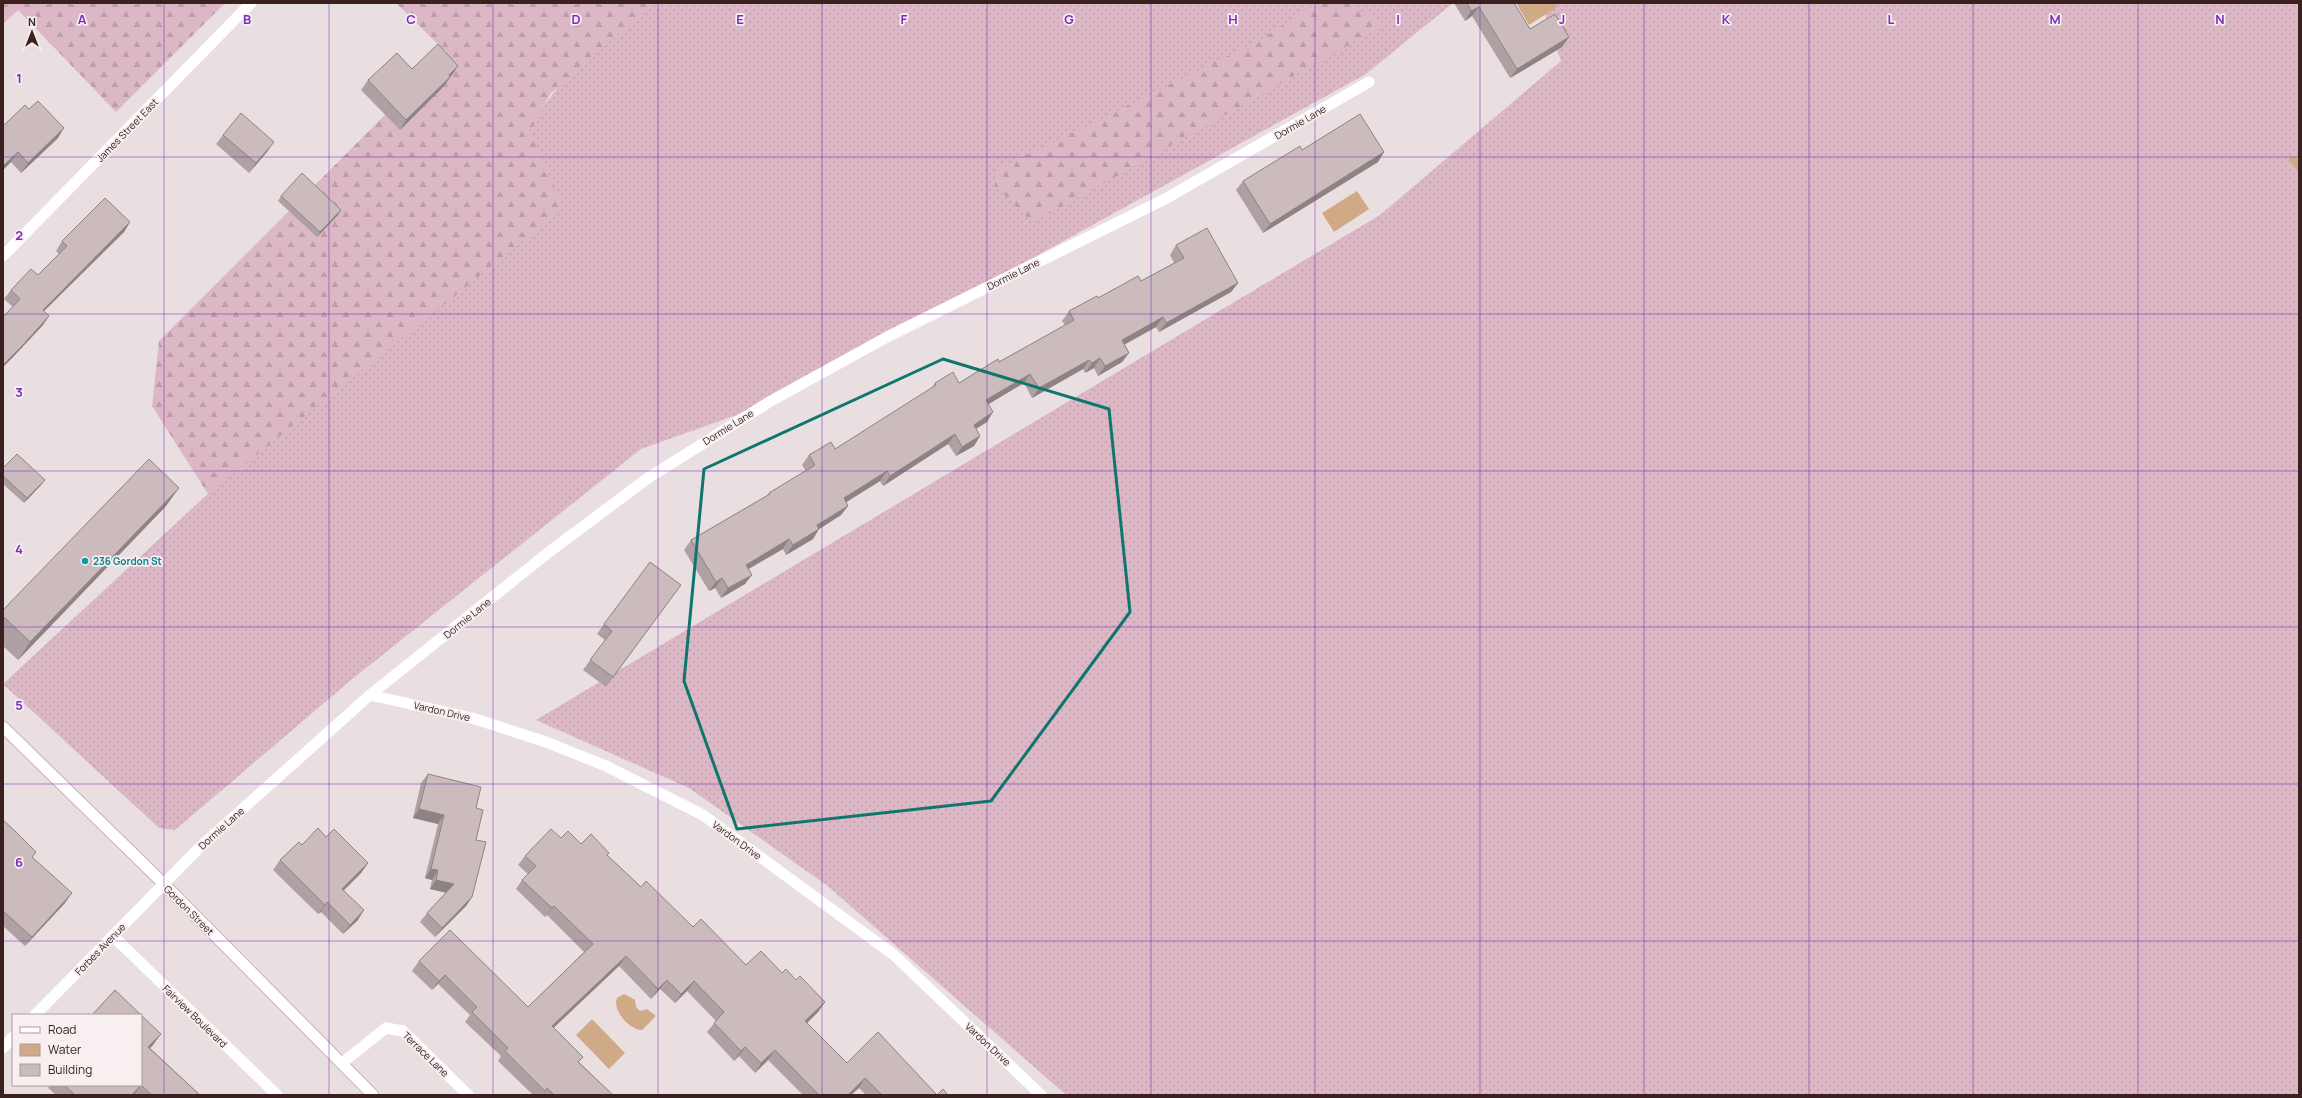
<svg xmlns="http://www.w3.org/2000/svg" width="2302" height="1098" font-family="Manrope,sans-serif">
  <defs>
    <pattern id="grass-dots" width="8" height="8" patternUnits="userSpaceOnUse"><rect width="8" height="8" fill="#dcb7c6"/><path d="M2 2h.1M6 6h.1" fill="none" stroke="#be9daa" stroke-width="1.8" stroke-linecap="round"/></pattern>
    <pattern id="forest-firs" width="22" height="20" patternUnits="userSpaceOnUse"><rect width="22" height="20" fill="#dcb7c6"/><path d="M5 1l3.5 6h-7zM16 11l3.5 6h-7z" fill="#be9daa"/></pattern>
  </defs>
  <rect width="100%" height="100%" fill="#eadfe0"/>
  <g fill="url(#grass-dots)">
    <polygon points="621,3 1453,3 1366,74 770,403 641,449 351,680 175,830 159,828 3,684 450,269 528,127"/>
    <polygon points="1541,3 2299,3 2299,1095 1066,1095 829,887 689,788 536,720 1380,215 1561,61"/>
  </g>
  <g fill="url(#forest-firs)">
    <polygon points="3,3 225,3 116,112 18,10 3,24"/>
    <polygon points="396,3 654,3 551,93 530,131 563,209 208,494 152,406 159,341 447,53"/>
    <polygon points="1316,3 1348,3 1386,24 1033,223 995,186 995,171 1265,37"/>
  </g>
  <g fill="#d0a986">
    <polygon points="1520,3 1554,3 1557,7 1529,25 1517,5"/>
    <polygon points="1357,191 1369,209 1334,232 1322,213"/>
    <path d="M624,994l11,6 1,7 4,4 7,-2 8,6v2l-13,13c-13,0 -30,-20 -25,-32z"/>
    <polygon points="592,1019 625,1053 609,1069 576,1035"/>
  </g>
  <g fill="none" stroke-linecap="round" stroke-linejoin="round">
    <polyline stroke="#d0a986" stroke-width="8" points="2293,160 2299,166"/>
    <g stroke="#cab2b3" stroke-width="13">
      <polyline id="secondary" points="3,727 164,884 373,1095"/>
    </g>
    <g stroke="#fff" stroke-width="11">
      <polyline points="3,256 251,3"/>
      <polyline points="370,695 472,718 546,742 606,766 703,815 894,955 1041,1095"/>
      <polyline points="113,936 277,1095"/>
      <polyline points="35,1015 200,847 370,695 549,552 648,478 769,402 887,337 1165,199 1369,82"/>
      <polyline points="3,1048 13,1037"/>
      <polyline points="342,1063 386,1028 403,1031 468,1095"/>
    </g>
    <use href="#secondary" stroke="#fff" stroke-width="11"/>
  </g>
  <g fill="#afa1a3">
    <polygon points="1454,3 1514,3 1530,29 1569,37 1562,47 1510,78 1472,16 1465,21"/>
    <polygon points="412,69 452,75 444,86 400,130 361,90 368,80"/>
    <polygon points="3,126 58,138 21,173 11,162 3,170"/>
    <polygon points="223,135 267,152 249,173 216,144"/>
    <polygon points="1302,150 1384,152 1378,162 1263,233 1236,190 1243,181"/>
    <polygon points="281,196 338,215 317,237 278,201"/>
    <polygon points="130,222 124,232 44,311 43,325 14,356 3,367 3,317 13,307 4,299 11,290 38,275 59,254 56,251 62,241"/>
    <polygon points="1176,245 1238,283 1231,292 1159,332 1156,327 1124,344 1129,353 1122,362 1098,376 1094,368 1085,373 1083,369 1032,398 1024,383 988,404 987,422 976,429 980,436 974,446 956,456 948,444 883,486 880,481 846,502 848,506 841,515 819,529 813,539 786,555 783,549 749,569 745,584 721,598 715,588 709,591 684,550 691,540 766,496 769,493 806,471 802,465 809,455 835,449 931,389 935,383 959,383 999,362 1065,325 1062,321 1069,311 1098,298 1141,281 1174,263 1170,255"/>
    <polygon points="3,468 41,485 24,503 3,484"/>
    <polygon points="166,506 18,660 3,646 3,610"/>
    <polygon points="681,585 606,687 583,670 605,640 597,634 604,624"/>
    <polygon points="428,774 476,808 476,840 472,897 466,906 435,937 420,922 427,913 446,893 430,889 432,880 425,878 438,824 413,818 421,783"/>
    <polygon points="3,820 32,858 65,903 25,946 3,926"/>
    <polygon points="326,837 368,863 361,873 344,890 358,920 343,934 321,912 318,914 273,870 280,860 302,845"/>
    <polygon points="561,838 609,853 607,855 641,887 693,927 746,965 782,973 796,980 825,1002 818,1012 807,1023 847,1063 937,1095 948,1095 866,1095 859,1088 851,1095 803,1095 768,1060 755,1073 739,1056 734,1061 707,1032 716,1021 687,991 675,1003 660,989 651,999 619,966 553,1028 579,1062 613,1095 533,1095 498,1061 501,1056 465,1022 470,1015 438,984 432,990 412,971 419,961 528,1007 584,952 547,915 545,917 516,889 522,880 528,874 518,865 525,856"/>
    <polygon points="141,1015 153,1045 150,1048 200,1095 56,1095 48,1088 50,1085 141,1085"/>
  </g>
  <g fill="#8e8384">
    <polygon points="1479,7 1472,16 1465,21 1471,11"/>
    <polygon points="1569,37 1562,47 1510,78 1517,69"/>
    <polygon points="458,66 452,75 445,82 450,77 444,86 400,130 406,120"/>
    <polygon points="64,128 58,138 21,173 28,163"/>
    <polygon points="274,142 267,152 249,173 256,163"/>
    <polygon points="18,152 11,162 3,170 3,166"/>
    <polygon points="1384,152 1378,162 1263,233 1270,224"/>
    <polygon points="341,210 338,215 317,237 320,232"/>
    <polygon points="130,222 124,232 36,319 43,310"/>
    <polygon points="1238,283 1231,292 1159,332 1166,323"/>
    <polygon points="49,316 43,325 14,356 3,367 3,365"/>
    <polygon points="1163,317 1156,327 1115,350 1122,340"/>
    <polygon points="1129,353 1122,362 1098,376 1105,366"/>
    <polygon points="1100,358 1094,368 1085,373 1092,363"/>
    <polygon points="1089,360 1083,369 1032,398 1039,388"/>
    <polygon points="1030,374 1024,383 979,410 986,400"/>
    <polygon points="993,412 987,422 967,434 974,425"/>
    <polygon points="955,434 948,444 883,486 890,476"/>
    <polygon points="980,436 974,446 956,456 962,447"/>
    <polygon points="887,471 880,481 837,508 844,498"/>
    <polygon points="45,480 41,485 24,503 27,498"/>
    <polygon points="179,488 166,506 18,660 30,642"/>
    <polygon points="848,506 841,515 810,535 817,525"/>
    <polygon points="819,529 813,539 786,555 793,545"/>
    <polygon points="789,539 783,549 739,574 746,565"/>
    <polygon points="752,575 745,584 721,598 728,588"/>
    <polygon points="722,578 715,588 709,591 716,582"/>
    <polygon points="419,809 444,815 438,824 413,818"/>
    <polygon points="368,863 361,873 336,898 342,889"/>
    <polygon points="431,869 438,870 432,880 425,878"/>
    <polygon points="436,880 454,884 448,893 430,889"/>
    <polygon points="72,893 65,903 25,946 32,937"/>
    <polygon points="472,897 466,906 435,937 442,928"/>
    <polygon points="327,902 321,912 318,914 325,905"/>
    <polygon points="554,906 547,915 545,917 552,908"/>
    <polygon points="364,910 358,920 343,934 350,925"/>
    <polygon points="626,956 619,966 545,1036 552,1026"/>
    <polygon points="445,975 438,984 432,990 439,981"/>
    <polygon points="667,980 660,989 651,999 658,989"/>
    <polygon points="694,981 687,991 675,1003 681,994"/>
    <polygon points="825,1002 818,1012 799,1031 805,1021"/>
    <polygon points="161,1034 153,1045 141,1057 148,1047"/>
    <polygon points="745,1047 739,1056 734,1061 741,1051"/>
    <polygon points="775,1050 768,1060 755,1073 761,1063"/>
    <polygon points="865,1078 859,1088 851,1095 848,1095"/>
    <polygon points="141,1085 134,1095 132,1095"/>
  </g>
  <g fill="#cbbbbd" stroke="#8e8384">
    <polygon points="1467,3 1514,3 1530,29 1555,14 1569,37 1517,69 1479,7 1471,11"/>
    <polygon points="438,44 458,66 449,75 450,77 406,120 368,80 397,53 412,69"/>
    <polygon points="38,101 64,128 28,163 18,152 3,166 3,126 25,105 29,109"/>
    <polygon points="241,113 274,142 256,163 223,135"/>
    <polygon points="1360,114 1384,152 1270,224 1243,181 1300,146 1302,150"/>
    <polygon points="302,173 341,210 320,232 281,196"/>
    <polygon points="105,198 130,222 43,310 49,316 21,347 3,365 3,317 20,299 11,290 31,269 38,275 67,246 62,241"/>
    <polygon points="1207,228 1238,283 1166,323 1163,317 1122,340 1129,353 1105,366 1100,358 1092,363 1089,360 1039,388 1030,374 986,400 993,412 974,425 980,436 962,447 955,434 890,476 887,471 844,498 848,506 817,525 819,529 793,545 789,539 746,565 752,575 728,588 722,578 716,582 691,540 770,494 769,493 815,465 809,455 831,442 835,449 936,385 935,383 953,372 959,383 998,359 999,362 1074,320 1069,311 1097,296 1098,298 1138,276 1141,281 1184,258 1176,245"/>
    <polygon points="17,454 45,480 27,498 3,476 3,468"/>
    <polygon points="149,459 179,488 30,642 3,616 3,610"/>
    <polygon points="650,562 681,585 613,677 590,660 612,631 604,624"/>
    <polygon points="428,774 481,787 476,808 483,810 476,840 486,842 472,897 442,928 427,913 454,884 436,880 438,870 431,869 444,815 419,809"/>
    <polygon points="3,820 15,831 36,852 32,857 72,893 32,937 3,911"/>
    <polygon points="318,828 326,837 334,829 368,863 342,889 364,910 350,925 327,902 325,905 280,860 299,842 302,845"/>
    <polygon points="551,829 561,838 568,831 581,844 591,834 609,853 607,855 641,887 646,881 693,927 701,919 746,965 761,951 782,973 786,969 796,980 800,976 825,1002 805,1021 847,1063 878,1032 937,1095 943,1089 948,1095 882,1095 865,1078 848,1095 819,1095 775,1050 761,1063 745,1047 741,1051 714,1023 724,1012 694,981 681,994 667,980 658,989 626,956 552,1026 583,1057 578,1062 613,1095 554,1095 547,1088 545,1091 505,1051 508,1048 472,1012 477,1007 445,975 439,981 419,961 450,930 528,1007 593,944 554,906 552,908 522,880 536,866 525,856"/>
    <polygon points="115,990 141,1015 92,1015"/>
    <polygon points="141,1015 161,1034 148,1047 200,1095 152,1095 141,1085 132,1095 75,1095 64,1085 141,1085"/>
  </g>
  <path fill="none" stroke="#0f766e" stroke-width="3" stroke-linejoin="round" d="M943,359l166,50 21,203 -139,189 -254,28 -53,-148 20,-212z"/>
  <path fill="none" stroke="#7b2cbf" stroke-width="1" stroke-opacity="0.55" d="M164,3v1092M329,3v1092M493,3v1092M658,3v1092M822,3v1092M987,3v1092M1151,3v1092M1315,3v1092M1480,3v1092M1644,3v1092M1809,3v1092M1973,3v1092M2138,3v1092M3,157h2296M3,314h2296M3,471h2296M3,627h2296M3,784h2296M3,941h2296"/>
  <circle fill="#0f9aa8" stroke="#f7eff0" stroke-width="1.5" cx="85" cy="561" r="4"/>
  <g text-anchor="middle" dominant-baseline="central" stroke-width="3.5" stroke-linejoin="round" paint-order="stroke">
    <g font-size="10" fill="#3a2120" stroke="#f7eff0">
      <text transform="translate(1300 122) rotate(-30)">Dormie Lane</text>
      <text transform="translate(127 130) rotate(-46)">James Street East</text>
      <text transform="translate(1013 274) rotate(-27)">Dormie Lane</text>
      <text transform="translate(728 427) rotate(-32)">Dormie Lane</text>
      <text transform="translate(467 618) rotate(-39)">Dormie Lane</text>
      <text transform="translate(442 711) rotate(13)">Vardon Drive</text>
      <text transform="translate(221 828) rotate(-42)">Dormie Lane</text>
      <text transform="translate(737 840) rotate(36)">Vardon Drive</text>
      <text transform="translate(189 910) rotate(45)">Gordon Street</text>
      <text transform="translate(100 949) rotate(-46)">Forbes Avenue</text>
      <text transform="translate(195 1016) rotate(44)">Fairview Boulevard</text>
      <text transform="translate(988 1044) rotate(43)">Vardon Drive</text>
      <text transform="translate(426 1054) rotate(44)">Terrace Lane</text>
    </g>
    <g font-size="10" font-weight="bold" fill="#0d838f" stroke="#f7eff0" text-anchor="start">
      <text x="93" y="561">236 Gordon St</text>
    </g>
  </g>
  <g font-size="13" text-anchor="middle" font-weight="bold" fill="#7b2cbf" stroke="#f7eff0" stroke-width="3.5" stroke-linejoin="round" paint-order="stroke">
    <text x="82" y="24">A</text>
    <text x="247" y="24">B</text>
    <text x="411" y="24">C</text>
    <text x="576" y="24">D</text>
    <text x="740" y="24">E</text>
    <text x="904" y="24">F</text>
    <text x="1069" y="24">G</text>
    <text x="1233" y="24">H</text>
    <text x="1398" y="24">I</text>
    <text x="1562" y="24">J</text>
    <text x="1726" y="24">K</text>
    <text x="1891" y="24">L</text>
    <text x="2055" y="24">M</text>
    <text x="2220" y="24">N</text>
    <text x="19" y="83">1</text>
    <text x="19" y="240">2</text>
    <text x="19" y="397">3</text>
    <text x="19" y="554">4</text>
    <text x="19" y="710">5</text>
    <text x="19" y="867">6</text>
  </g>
  <rect width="2302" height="1098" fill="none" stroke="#3a2120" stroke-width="8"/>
  <rect x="12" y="1014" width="130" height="72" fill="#f7eff0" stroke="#ab9d9d"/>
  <rect x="20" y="1027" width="20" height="6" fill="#ffffff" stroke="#ab9d9d"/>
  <text x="48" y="1034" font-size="12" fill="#3a2120">Road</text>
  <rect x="20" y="1044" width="20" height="12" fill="#d0a986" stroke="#ab9d9d"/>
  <text x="48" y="1054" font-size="12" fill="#3a2120">Water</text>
  <rect x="20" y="1064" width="20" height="12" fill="#cbbbbd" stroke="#ab9d9d"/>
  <text x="48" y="1074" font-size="12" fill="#3a2120">Building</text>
  <g transform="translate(32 32)" stroke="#f7eff0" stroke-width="3" paint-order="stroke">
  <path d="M0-3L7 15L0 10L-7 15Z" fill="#3a2120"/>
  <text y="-6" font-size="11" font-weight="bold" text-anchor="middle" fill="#3a2120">N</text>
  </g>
</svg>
